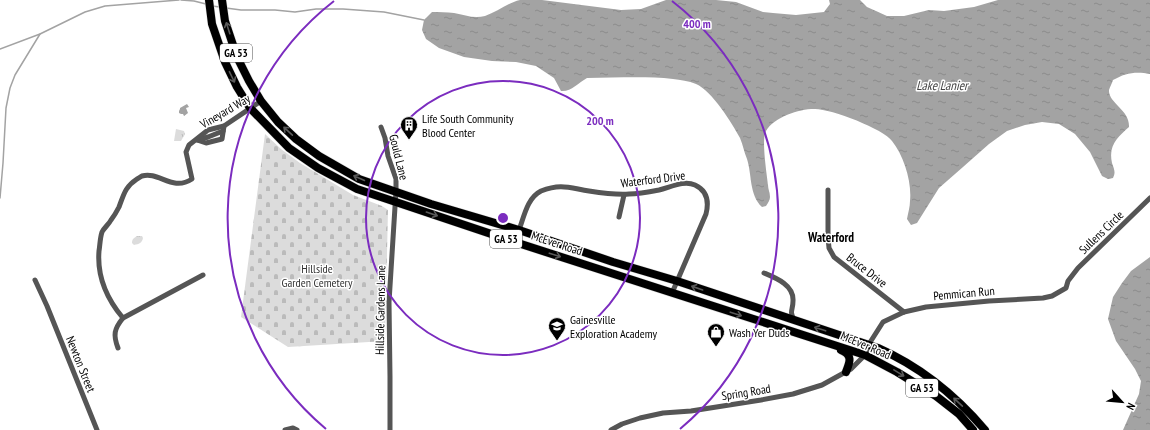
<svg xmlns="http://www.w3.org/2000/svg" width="1150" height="430" font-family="'PT Sans Narrow',sans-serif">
  <defs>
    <pattern id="cemetery-stones" width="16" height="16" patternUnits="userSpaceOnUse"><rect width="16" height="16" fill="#dcdcdc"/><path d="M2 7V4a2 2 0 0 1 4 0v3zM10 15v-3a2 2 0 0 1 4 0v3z" fill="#bbb"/></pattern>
    <pattern id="park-tufts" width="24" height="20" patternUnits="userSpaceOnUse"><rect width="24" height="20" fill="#dcdcdc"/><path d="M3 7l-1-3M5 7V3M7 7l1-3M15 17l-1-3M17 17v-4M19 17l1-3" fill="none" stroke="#bbb"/></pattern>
    <pattern id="water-ripples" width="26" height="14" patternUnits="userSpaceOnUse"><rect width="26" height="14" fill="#a3a3a3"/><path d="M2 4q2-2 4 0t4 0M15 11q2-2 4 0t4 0" fill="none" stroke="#8b8b8b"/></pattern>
  </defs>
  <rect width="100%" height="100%" fill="#fff"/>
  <polygon fill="url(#cemetery-stones)" points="265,134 281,149 300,163 353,195 382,206 388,210 385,341 288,347 241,317"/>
  <g fill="url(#park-tufts)">
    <polygon points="176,129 184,131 185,134 181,141 174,141"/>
    <path d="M137,236h5l1,2c-1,5 -4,6 -9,7l-2,-2c0,-4 2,-5 5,-7z"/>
  </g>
  <g fill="url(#water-ripples)">
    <path d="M520,0h22l79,10 20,-1 25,-9h50l20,2 27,10 10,1 23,2 28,-3 6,-8 -1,-4h31l7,7 20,9h17l25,-6 15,1 30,-4 24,-7h152v74c-14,-3 -25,-1 -37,6 -1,3 -3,7 -4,10 -1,13 21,20 20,37 -11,10 -21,18 -17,36 2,6 4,9 1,15l-5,1 -6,-3 -12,-24 -15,-18 -16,-10 -17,-2 -17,3 -18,6 -18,13 -26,23 -24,21 -22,35 -6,2 -4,-6c1,-6 3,-12 3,-18 2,-19 -6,-45 -18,-60 -8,-12 -63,-33 -78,-32 -15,0 -40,8 -48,22 -5,7 1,44 2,54 0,4 2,8 2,12 0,3 -2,6 -4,9l-4,1c-13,-12 -10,-33 -15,-48 -3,-7 -4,-14 -7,-21 -8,-15 -28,-47 -44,-54 -7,-3 -16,-4 -23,-5 -28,-3 -58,-1 -86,-1 -9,5 -16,14 -26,13l-7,-13 -18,-12 -20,-4 -24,-1 -28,-4 -25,-9 -13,-9 -4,-9 2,-10 8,-8c7,0 15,0 22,1 11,2 20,6 31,3 12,-4 22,-13 35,-16z"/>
    <polygon points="187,104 189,107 186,108 188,113 184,116 183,114 181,114 179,113 179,111 180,109 180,108"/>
    <polygon points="1150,257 1150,430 1123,430 1139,394 1141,381 1135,369 1116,341 1108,319 1113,297 1122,283 1131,271"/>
  </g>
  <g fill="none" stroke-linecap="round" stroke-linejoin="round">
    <g stroke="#a3a3a3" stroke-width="1.5">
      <polyline points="181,0 194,1 206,4"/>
      <polyline points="212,6 220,7"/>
      <polyline points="226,8 241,10 275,10 295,12 316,9 343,9 384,12 424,20"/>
      <polyline points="0,49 40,34 85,12 105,6 179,0"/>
      <polyline points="0,198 3,163 6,108 10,88 15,75 40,34"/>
    </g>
    <g stroke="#dbdbdb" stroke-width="9">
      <g id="primary">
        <polyline points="209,0 212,24 225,62 237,87 250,108 289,148 318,168 357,189 521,244 865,355 897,372 936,396 959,414 973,430"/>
        <path d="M222,0l3,21 12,36 12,24 12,20 17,21 18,17 23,17 40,23 72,25 88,26 94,32 64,19 201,67c41,18 78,48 107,82"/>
        <path d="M841,350c12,5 9,12 5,22"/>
      </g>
    </g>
    <g stroke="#555" stroke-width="5">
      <polyline points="381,127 385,138 388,156 396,179 396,191 389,302 390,377 390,430"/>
      <polyline points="197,140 206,143 222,139 224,126"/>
      <polyline points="198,140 208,137 223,131"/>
      <polyline points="828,190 828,237 829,248 834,257 904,312"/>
      <polyline points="619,217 624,195"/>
      <path d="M519,230c5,-13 8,-32 22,-39 20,-8 29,-3 48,0 13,2 27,4 40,3 10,0 20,-2 30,-4 12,-3 25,-10 36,-5 13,6 14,17 11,29l-34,79"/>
      <path d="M764,273c12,5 30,12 29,28 0,10 -4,9 1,19"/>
      <path d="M203,275l-80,43c-16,-19 -26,-42 -24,-67 1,-6 1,-13 3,-19 2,-4 7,-8 9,-12 3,-4 6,-9 8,-13 5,-13 6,-20 18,-28 2,-1 3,-2 5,-3 17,-5 30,16 50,3l-6,-27 3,-7 19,-15 16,-4 37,-25"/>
      <polyline points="35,280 47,306 97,430"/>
      <path d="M118,348c-5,-13 -4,-19 5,-30"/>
      <polyline points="285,430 293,428 297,430"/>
      <polyline points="611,430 622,424 640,418 663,413 691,411 761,400 793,394 822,385 851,369 865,355 869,344 883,322 904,312 926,307 989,301 1043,298 1052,296 1066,288 1068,281 1078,268 1150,198"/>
    </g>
    <use href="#primary" stroke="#000" stroke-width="8"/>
  </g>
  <defs><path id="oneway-shaft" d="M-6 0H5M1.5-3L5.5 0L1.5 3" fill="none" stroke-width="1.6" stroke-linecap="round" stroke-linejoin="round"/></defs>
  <g stroke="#595959">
    <use href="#oneway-shaft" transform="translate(228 28) rotate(-108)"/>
    <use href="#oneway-shaft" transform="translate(232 77) rotate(64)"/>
    <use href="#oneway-shaft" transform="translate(288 131) rotate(-137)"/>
    <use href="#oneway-shaft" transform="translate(359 178) rotate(-156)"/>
    <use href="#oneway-shaft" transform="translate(432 214) rotate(19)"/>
    <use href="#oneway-shaft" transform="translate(555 255) rotate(18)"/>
    <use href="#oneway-shaft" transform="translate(697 288) rotate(-161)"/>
    <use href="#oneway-shaft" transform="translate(736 314) rotate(18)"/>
    <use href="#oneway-shaft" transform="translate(820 329) rotate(-162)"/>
    <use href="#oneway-shaft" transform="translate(899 373) rotate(31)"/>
    <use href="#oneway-shaft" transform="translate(958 402) rotate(-137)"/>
  </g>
  <g fill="none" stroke="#7b2cbf" stroke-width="2">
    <circle cx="503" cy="218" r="137"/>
    <path d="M326 429A275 275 0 0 1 334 1M672 1A275 275 0 0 1 680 429"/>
  </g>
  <defs>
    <g id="building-pin" transform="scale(0.9)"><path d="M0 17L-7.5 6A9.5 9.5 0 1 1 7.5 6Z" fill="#000" stroke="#fff"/><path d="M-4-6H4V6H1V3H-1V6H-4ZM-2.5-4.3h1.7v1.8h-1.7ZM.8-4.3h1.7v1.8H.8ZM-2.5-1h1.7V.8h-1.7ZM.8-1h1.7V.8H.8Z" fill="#fff"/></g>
    <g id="school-pin" transform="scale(0.9)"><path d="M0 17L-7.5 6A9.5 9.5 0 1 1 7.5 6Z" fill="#000" stroke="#fff"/><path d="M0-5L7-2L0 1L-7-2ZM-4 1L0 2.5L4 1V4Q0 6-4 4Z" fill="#fff"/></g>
    <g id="shop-pin" transform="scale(0.9)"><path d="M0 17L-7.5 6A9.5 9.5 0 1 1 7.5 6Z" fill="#000" stroke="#fff"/><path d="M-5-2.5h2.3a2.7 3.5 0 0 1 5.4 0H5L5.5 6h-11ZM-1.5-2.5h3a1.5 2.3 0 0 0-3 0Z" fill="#fff"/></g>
  </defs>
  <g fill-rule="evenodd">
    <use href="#building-pin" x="409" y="125"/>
    <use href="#school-pin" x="557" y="326"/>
    <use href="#shop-pin" x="716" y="332"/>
  </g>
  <g text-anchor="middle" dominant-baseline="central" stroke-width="3" stroke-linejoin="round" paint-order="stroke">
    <g fill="#fff" stroke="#4c4c4c" stroke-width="1">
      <rect x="220" y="44" width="32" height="18" rx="3"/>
      <rect x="490" y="230" width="32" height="18" rx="3"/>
      <rect x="906" y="379" width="32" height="18" rx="3"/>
    </g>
    <g font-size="11" font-weight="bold" fill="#000">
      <text x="236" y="53">GA 53</text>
      <text x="506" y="239">GA 53</text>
      <text x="922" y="388">GA 53</text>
    </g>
    <g font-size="12" fill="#000" stroke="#fff">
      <text transform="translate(225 111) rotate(-30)">Vineyard Way</text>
      <text transform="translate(399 157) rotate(76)">Gould Lane</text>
      <text transform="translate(653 179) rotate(-7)">Waterford Drive</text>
      <text transform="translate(1101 232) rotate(-44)">Sullens Circle</text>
      <text transform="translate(557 243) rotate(18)">McEver Road</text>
      <text transform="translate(867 270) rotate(38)">Bruce Drive</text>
      <text transform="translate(964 293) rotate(-5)">Pemmican Run</text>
      <text transform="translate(380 310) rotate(-89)">Hillside Gardens Lane</text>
      <text transform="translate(866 345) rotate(23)">McEver Road</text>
      <text transform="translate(81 364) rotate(68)">Newton Street</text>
      <text transform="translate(746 392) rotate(-9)">Spring Road</text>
    </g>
    <g font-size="12" fill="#000" stroke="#fff" text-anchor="start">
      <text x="422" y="118">Life South Community<tspan x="422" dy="14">Blood Center</tspan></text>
      <text x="570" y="319">Gainesville<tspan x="570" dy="14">Exploration Academy</tspan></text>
      <text x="729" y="332">Wash Yer Duds</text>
    </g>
    <g font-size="12" fill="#333" stroke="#fff">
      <text x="317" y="268">Hillside<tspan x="317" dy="14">Garden Cemetery</tspan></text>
    </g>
    <g font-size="13" font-style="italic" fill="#444" stroke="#fff">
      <text x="942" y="85">Lake Lanier</text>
    </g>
    <g font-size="13" font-weight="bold" fill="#000" stroke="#fff">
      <text x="831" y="237">Waterford</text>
    </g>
  </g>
  <circle cx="503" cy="218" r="6" fill="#7b2cbf" stroke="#fff" stroke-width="2"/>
  <g font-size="12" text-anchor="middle" font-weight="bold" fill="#7b2cbf" stroke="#fff" stroke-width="3" stroke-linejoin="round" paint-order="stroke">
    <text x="697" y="28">400 m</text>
    <text x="600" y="125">200 m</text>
  </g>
  <g transform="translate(1122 402) rotate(117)" stroke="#ffffff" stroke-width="3" paint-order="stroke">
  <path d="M0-3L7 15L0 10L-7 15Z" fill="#000000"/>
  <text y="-6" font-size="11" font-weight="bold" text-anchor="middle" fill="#000000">N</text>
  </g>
</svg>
